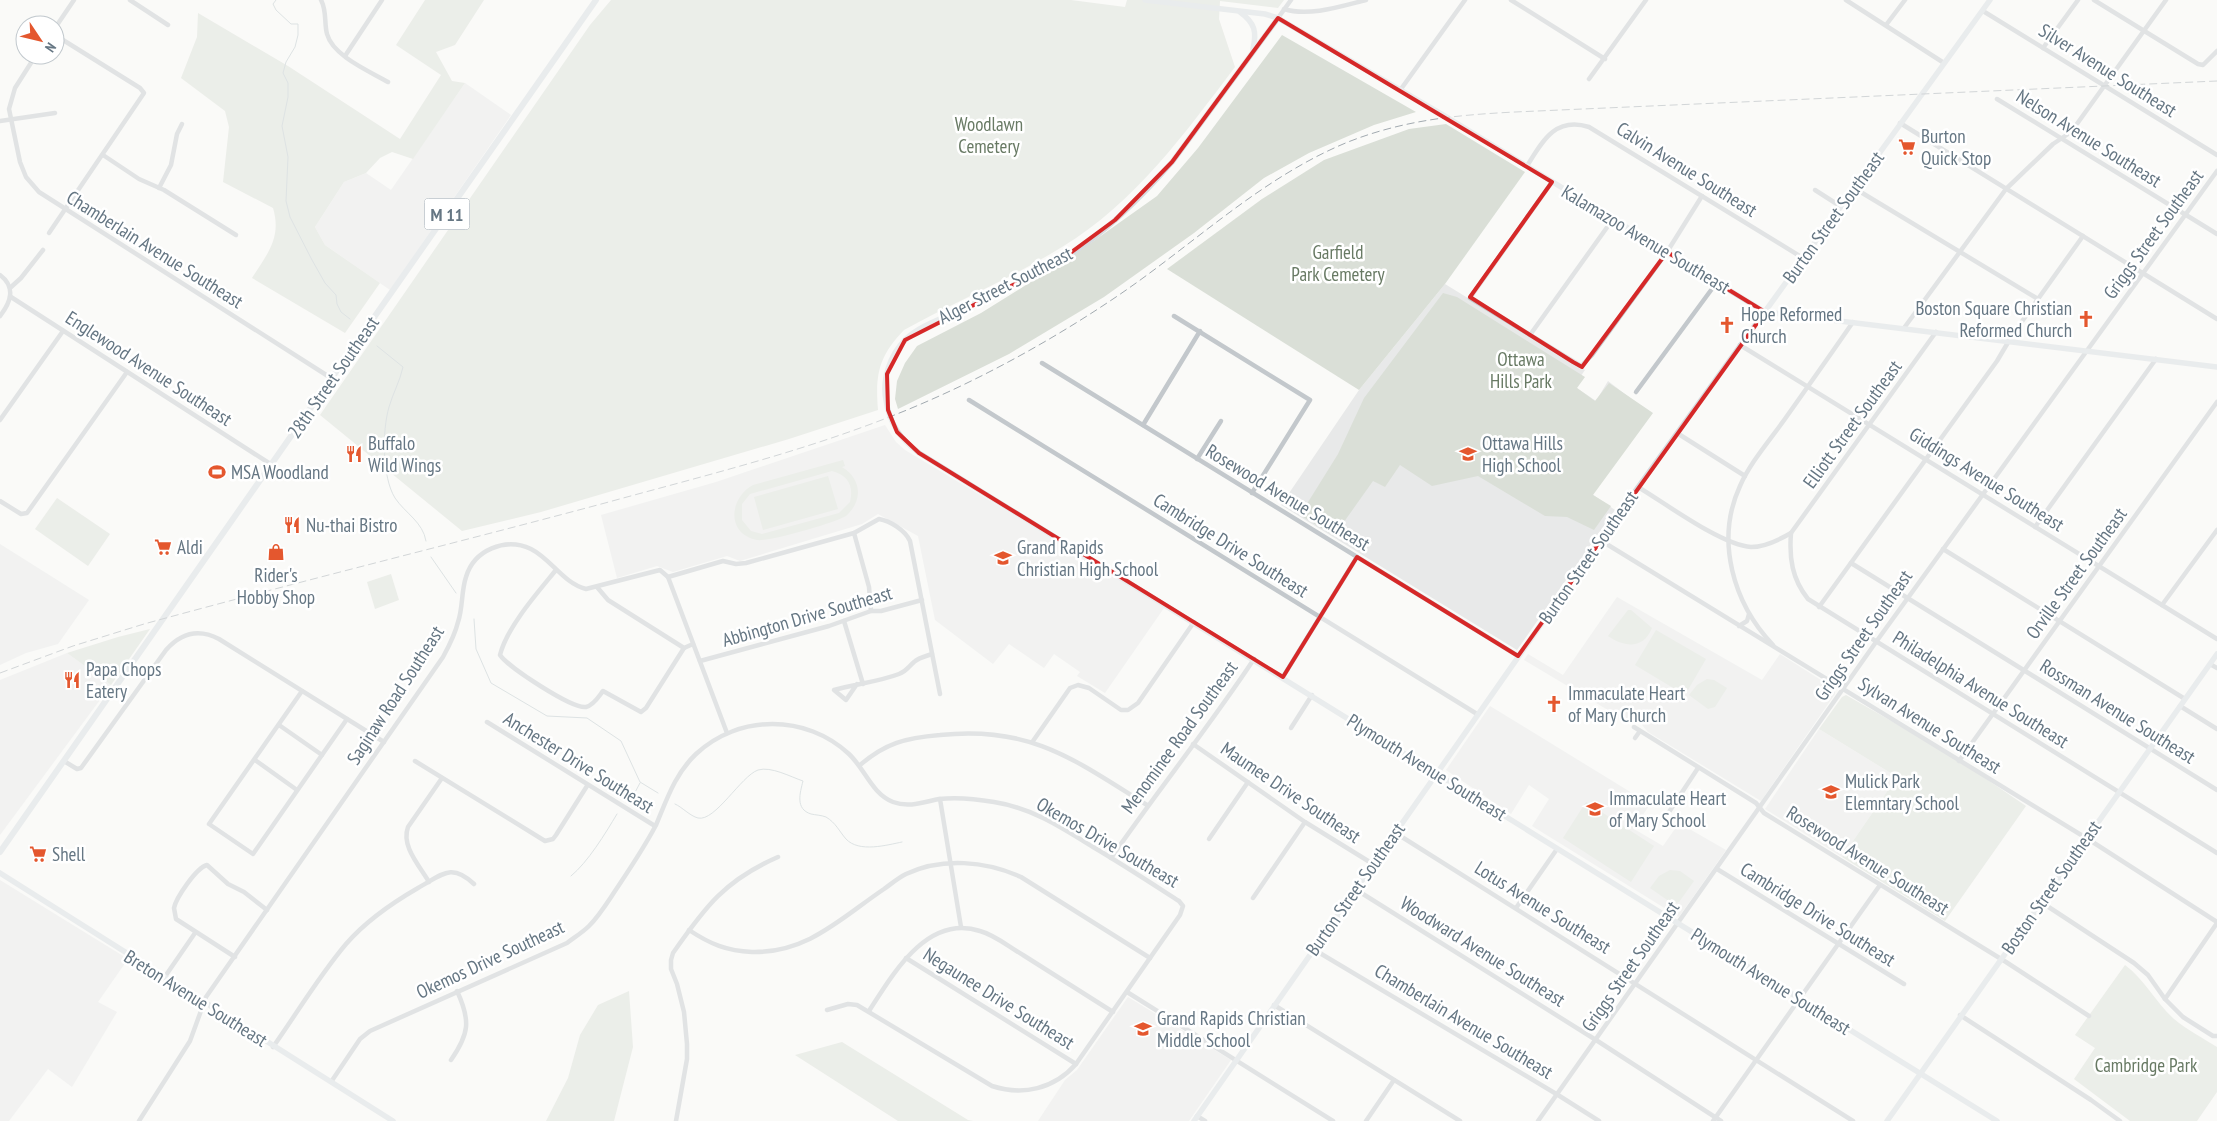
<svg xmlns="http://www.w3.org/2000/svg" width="2217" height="1121" font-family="'PT Sans Narrow',sans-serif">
  <rect width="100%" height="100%" fill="#fafaf8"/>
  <g fill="#e8e9e9">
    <polygon points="465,83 511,115 390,290 325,245 315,227 344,182 366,173 391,190"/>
    <polygon points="1445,284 1585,370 1574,386 1596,401 1608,381 1651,414 1592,494 1615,510 1517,650 1281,505 1359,390"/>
    <polygon points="885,425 896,442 905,450 1069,548 1164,608 1105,693 1077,676 1080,672 1054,654 1044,668 1009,644 993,664 935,620 918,536 878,514 862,524 740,561 727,556 673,572 657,566 617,578 601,515 716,482"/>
    <polygon points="0,544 89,600 58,644 26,653 0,665"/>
    <polygon points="1617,597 1762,680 1780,654 1835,689 1835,694 1761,801 1648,732 1637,719 1632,719 1628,722 1524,660 1528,654 1563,675"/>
    <polygon points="67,653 111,685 0,835 0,680"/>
    <polygon points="1490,706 1650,804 1634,829 1663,846 1679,823 1726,850 1679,917 1532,826 1549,799 1529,785 1511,814 1446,770"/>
    <polygon points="1819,729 1897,777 1842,857 1765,809"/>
    <polygon points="0,880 128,959 98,1002 117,1012 72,1087 48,1069 9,1121 0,1121"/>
    <polygon points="1128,997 1231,1060 1189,1121 1038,1121 1065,1080 1077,1070"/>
  </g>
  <g fill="#dadfd7" fill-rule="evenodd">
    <path d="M425,0h59l-29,45 -19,7 16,29 13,2 -52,76 -21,-7 -12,6 -14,15 -22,9 -29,45 10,18 55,38 -35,50 -93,-55c15,-24 30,-40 21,-70l-50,-26 6,-55 -4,-16 -44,-33 16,-41 1,-24 90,53 112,73 41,-64 -45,-30z"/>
    <path d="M611,0h460l54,7 2,-7h157l-6,8 -58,-7 -1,18 16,48c-50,66 -100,136 -173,180 -50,31 -106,54 -158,83 -25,26 -29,44 -26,80l-89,29 -248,73 -79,19 -142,-116 270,-390z"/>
    <polygon points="1282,35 1416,112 1374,125 1309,153 1264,178 1194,233 1104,297 1009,354 898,409 895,399 897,381 905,363 917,346 981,313 1071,257 1157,196 1198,148"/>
    <polygon points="1446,124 1525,172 1445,284 1359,390 1167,269 1262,199 1324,160 1409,129"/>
    <polygon points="1443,293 1457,297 1585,377 1577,388 1595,401 1609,383 1653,413 1593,495 1611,506 1594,530 1567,517 1545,516 1478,476 1432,486 1400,465 1385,487 1373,481 1334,536 1300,515 1338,454 1364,398"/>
    <path d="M843,460l2,6 -3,1c20,12 21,34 4,49 -12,7 -77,26 -89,24 -31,-6 -28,-42 -4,-55zM832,471c16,4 22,15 18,31l-11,11 -77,21 -11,-3 -9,-11v-16l8,-10z"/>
    <polygon points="828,476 838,509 763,530 754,497"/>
    <polygon points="57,498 110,534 88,566 35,529"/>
    <polygon points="391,574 399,600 375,609 367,582"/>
    <path d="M1628,610h3l21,18c-9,22 -28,19 -44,8z"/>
    <polygon points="150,629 111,685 67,653 118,637"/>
    <polygon points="1656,630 1706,659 1685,695 1635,665"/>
    <polygon points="1707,679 1714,680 1727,688 1715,707 1708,709 1689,695 1697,685"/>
    <polygon points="1846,695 1954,757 2026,806 1945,921 1842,857 1897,777 1819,729 1842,697"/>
    <polygon points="1586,802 1654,846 1631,882 1563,838"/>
    <polygon points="1670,870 1680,871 1694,881 1679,902 1673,904 1650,888 1659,876"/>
    <path d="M2125,965c20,15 31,38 49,54 13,11 29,19 43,28v45l-20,29h-67l-56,-42 21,-31 -20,-13z"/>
    <polygon points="629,991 633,1047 614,1121 546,1121 568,1078 580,1035 598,1005"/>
    <polygon points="842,1042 968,1120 973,1121 898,1121 795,1055"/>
  </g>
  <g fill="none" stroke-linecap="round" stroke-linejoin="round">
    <g stroke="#bbc7cb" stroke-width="1">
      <polyline points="276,0 273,4 276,10 291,24 298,24 298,35 295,47 286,62 283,73 288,83 288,97 282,126 288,157 286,201 290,217 312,260 325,283 336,295 337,304 341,312 350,319"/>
      <path d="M377,346l26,21c-3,14 -10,26 -14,40 -7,24 -7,70 6,91 10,15 28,24 31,43"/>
      <polyline points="431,557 456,593"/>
      <polyline points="474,619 476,649 491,683 547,716 587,718 621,741 640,782 658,793"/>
      <polyline points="632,798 640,783"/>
      <path d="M675,804c7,3 15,12 23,14 17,4 43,-42 60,-48 13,-4 33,7 45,11 -3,12 -8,28 8,33 4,1 10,1 15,3 10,6 13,14 20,22 13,14 41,6 56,3"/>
      <path d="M571,876c17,-14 34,-42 46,-62"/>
    </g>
    <g stroke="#c3c8cc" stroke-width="4.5">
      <polyline points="130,0 168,25"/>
      <path d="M321,0c6,11 3,23 6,34 6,22 42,37 61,48"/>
      <polyline points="1511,0 1605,59"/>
      <polyline points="1846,0 1944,63"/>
      <polyline points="2094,0 2198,64 2203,65 2217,51"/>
      <path d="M1284,9c25,8 58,-3 82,-9"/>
      <polyline points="1983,11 2217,155"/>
      <polyline points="1278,18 1291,0"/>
      <polyline points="1886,25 1905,0"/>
      <polyline points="55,28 74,0"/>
      <polyline points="2043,48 2078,0"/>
      <polyline points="36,55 15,88 9,109 20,162 26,177 39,192 331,378"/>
      <polyline points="345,56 382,0"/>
      <polyline points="1589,79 1646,0"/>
      <polyline points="1401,89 1465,0"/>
      <polyline points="1997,99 2217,234"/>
      <polyline points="0,121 55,113"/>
      <polyline points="1900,123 2217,319"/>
      <polyline points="103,155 139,179 164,190 236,235"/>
      <path d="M1527,166c15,-24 28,-50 62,-39l214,131"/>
      <polyline points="1552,182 1470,298 1581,366 1592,355 1667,252 1702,196"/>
      <polyline points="159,188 171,165 177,134 182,124"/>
      <polyline points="1854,188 2038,299"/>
      <polyline points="1815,190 1840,206"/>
      <polyline points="49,233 144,93 140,88 55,35"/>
      <path d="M0,275c16,12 11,27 0,41"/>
      <polyline points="10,288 21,278 43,250"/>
      <polyline points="11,297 272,465"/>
      <polyline points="1174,316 1310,400 1252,493"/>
      <polyline points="1904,328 2006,189 2053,144 2068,134 2074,128 2166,0"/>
      <polyline points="1530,335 1613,219"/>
      <polyline points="1740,345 2217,639"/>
      <polyline points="1042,363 1518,656"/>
      <polyline points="1636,392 1717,282"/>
      <polyline points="969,400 1477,714"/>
      <polyline points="0,420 63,331"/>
      <polyline points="1143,425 1200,331"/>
      <polyline points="1677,433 1745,476"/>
      <polyline points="1197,459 1221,421"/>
      <path d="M1638,487c27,16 83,58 113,60 14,0 28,-7 40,-14l145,-201"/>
      <polyline points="0,501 21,514 27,513 127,372"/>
      <polyline points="2035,527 2156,359"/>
      <polyline points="854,533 869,587 871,611"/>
      <path d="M1791,533c-2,25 1,46 17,66l409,254"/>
      <polyline points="1600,540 2091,841 2217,922"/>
      <polyline points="1943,549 2185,699"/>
      <polyline points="1851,563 2217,790"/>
      <path d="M556,570c-18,22 -49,57 -56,85 8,12 72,54 86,52 8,-2 13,-11 17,-16l38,21 5,-4 38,-60"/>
      <path d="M668,577l55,-16 13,3 10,-1 108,-30 25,-14c11,2 26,11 31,22l30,153"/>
      <polyline points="597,587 608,600 684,648 693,644"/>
      <polyline points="2162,605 2217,530"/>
      <polyline points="1819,607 1997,361 2013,334 2083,236"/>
      <polyline points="844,621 863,684"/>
      <polyline points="1739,626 1747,621 1749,614"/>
      <path d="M1773,645c-40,-42 -58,-105 -33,-159 11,-25 31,-47 47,-70 22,-31 44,-62 66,-94"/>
      <polyline points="700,661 829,626 871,611 881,611 922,600"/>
      <polyline points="2210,664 2217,668"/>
      <polyline points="1283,677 1357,557"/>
      <path d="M857,684l-11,16 -12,-10c21,-6 44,-8 65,-16 8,-3 9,-7 15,-12 4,-4 12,-6 18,-8"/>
      <polyline points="302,691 209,824 253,854 347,719"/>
      <polyline points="2180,706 2217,729"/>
      <polyline points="487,722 655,826"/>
      <polyline points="279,725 322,755"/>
      <polyline points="1634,727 1756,803 1764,813 2006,962 2089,1016"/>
      <polyline points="1291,728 1312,695"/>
      <polyline points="1635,738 1640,731"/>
      <polyline points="1033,741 1070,688 1078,685 1089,688 1121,710 1128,710 1138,703 1194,622"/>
      <polyline points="1193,744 1305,822 1373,864"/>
      <polyline points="255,760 297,790"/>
      <path d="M64,761l13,8 4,-1 85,-118c15,-17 32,-22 53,-11l165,103"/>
      <polyline points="415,761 545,841 553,839 556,835 587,786"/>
      <polyline points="1959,761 2217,402"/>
      <path d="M860,765c26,-22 45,-27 80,-30 90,-10 135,25 207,70"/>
      <polyline points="940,799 961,927"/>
      <polyline points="1669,812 1698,768"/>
      <polyline points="1394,832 1853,1121"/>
      <polyline points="1209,839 1248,782"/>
      <path d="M1111,858c47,-68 98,-131 143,-199"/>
      <polyline points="1717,869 1904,984"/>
      <path d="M429,882c-10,-17 -28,-36 -21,-55l34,-49"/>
      <polyline points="1355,889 1596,1040 1721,1121"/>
      <polyline points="1253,898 1305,822"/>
      <polyline points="2041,902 2134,963 2148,975 2165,999 2183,1017 2213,1036 2217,1036"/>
      <polyline points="1516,908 1557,849"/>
      <path d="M689,930c21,14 38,21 63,22 56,1 89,-34 132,-63 7,-5 14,-11 22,-15 36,-17 80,-13 115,3l129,81"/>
      <polyline points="1313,949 1558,1095 1599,1121"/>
      <path d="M235,957l-59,-38 -2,-11c2,-10 22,-40 33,-43l21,19 16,8 23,18"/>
      <polyline points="906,958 1076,1064"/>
      <polyline points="164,978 195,933"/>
      <polyline points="1127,992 1333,1121"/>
      <polyline points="2165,999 2217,923"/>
      <polyline points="1274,1005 1460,1121"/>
      <path d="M869,1011c24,-37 58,-97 111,-80 15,4 29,16 43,24 30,19 60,38 90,57"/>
      <polyline points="1960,1015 2091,1100 2120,1121"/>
      <path d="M273,1047c24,-34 46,-71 73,-103 20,-23 46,-41 72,-56 24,-13 33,-26 56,-4"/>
      <path d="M451,1060c18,-26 20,-39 6,-69"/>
      <path d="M331,1082l29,-43 10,-8 197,-88c8,-6 16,-11 22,-17 10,-10 18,-23 26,-35 14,-21 29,-43 41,-66 11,-26 19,-51 40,-71 43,-40 110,-40 153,0 16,15 23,40 44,48 16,6 31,0 46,-3 18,-2 38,0 55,3 38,6 67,25 99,45 29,17 58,36 86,54l4,5 -3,9 -104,149c-22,25 -53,32 -84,22l-135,-81 -9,-1 -21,6"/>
      <polyline points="1197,1116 1205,1121"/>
      <path d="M139,1121l51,-80 16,-44 237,-340c6,-11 12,-22 15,-35 5,-14 3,-30 8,-45 8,-27 39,-40 65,-28 20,10 32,34 55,40l70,-18 4,-1 8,7 59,156"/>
      <path d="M676,1121l11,-62v-15l-3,-32 -7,-28 -6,-15v-9l2,-7c32,-46 52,-73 105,-96"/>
      <polyline points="1366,1121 1394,1080"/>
      <polyline points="1538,1121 1876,642 2217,171"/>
      <polyline points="1713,1121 1880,885"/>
    </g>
    <g stroke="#d6dbdf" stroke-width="5.5">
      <polyline points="1145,0 1265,14 1278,18 1445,116 1765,312 2217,367"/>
      <path d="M1240,12c15,11 17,20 13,37"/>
      <path d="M1278,18l-106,144c-33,38 -71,75 -114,100 -32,19 -66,33 -100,49 -17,8 -39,15 -53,29 -15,15 -23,39 -19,60 3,23 14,39 33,53l1078,668"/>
      <polyline points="0,873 393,1121"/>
      <polyline points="1194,1121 1600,540 1990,0"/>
      <polyline points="1887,1121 2217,654"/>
    </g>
    <polyline stroke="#d6dbdf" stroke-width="6" points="0,852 596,0"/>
    <path stroke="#a2aab0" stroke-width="1" stroke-dasharray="8 4" stroke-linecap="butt" d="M0,673l73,-27 71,-22c153,-42 308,-80 461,-121 98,-27 197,-51 292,-89 75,-30 149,-70 216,-115 78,-52 147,-121 235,-157 56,-22 108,-27 167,-30l702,-31"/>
  </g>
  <path d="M0 0H2217V1121H0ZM1278,18l274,164 -82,115 103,65 9,5 85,-115 98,60 -247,344 -161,-99 -74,120 -364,-224 -22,-21 -9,-22 -1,-36 18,-34 153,-78 57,-42 57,-58z" fill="#fafaf8" fill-opacity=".55" fill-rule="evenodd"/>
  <path fill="none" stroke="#d62828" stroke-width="4" stroke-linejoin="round" d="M1278,18l274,164 -82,115 103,65 9,5 85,-115 98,60 -247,344 -161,-99 -74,120 -364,-224 -22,-21 -9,-22 -1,-36 18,-34 153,-78 57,-42 57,-58z"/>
  <defs>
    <g id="supermarket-bare" transform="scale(1.35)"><path d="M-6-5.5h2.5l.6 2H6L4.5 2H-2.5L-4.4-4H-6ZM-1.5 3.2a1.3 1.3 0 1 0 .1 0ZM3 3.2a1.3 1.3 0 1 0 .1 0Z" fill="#e4572e" stroke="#fff" stroke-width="2.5" paint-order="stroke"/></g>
    <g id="church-bare" transform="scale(1.35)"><path d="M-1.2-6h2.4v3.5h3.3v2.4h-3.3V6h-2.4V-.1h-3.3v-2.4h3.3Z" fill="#e4572e" stroke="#fff" stroke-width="2.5" paint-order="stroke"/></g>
    <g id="restaurant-bare" transform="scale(1.35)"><path d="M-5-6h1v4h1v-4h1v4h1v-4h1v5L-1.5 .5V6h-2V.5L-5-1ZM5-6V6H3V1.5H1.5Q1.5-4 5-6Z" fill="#e4572e" stroke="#fff" stroke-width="2.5" paint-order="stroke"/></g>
    <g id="school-bare" transform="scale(1.35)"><path d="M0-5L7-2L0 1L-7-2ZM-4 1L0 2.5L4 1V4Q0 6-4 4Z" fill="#e4572e" stroke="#fff" stroke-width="2.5" paint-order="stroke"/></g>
    <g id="stadium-bare" transform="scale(1.35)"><path d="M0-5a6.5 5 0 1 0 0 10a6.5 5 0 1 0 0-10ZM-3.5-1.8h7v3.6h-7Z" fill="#e4572e" stroke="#fff" stroke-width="2.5" paint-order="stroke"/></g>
    <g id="shop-bare" transform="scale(1.35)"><path d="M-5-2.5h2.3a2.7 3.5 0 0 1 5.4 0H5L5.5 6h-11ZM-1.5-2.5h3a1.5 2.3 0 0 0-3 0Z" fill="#e4572e" stroke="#fff" stroke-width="2.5" paint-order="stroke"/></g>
  </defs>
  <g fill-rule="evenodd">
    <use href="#supermarket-bare" x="1907" y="147"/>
    <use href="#church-bare" x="2086" y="319"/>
    <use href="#church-bare" x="1727" y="325"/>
    <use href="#restaurant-bare" x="354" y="454"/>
    <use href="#school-bare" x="1468" y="454"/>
    <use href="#stadium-bare" x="217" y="472"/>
    <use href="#restaurant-bare" x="292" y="525"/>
    <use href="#supermarket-bare" x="163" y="547"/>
    <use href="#shop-bare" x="276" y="552"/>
    <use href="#school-bare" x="1003" y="558"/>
    <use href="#restaurant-bare" x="72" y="680"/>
    <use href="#church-bare" x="1554" y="704"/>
    <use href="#school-bare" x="1831" y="792"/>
    <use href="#school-bare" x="1595" y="809"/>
    <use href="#supermarket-bare" x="38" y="854"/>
    <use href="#school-bare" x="1143" y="1029"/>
  </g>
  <g text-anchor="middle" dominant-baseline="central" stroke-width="5" stroke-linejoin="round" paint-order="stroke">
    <rect fill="#fff" stroke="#939fa8" stroke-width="1" x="424.5" y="198.5" width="45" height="31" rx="4"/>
    <g font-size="18" font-weight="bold" fill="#657683">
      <text x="447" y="214">M 11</text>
    </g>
    <g font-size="19" fill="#657683" stroke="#fff">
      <text transform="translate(2108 70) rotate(32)">Silver Avenue Southeast</text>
      <text transform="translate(2089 138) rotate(32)">Nelson Avenue Southeast</text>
      <text transform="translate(1687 169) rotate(32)">Calvin Avenue Southeast</text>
      <text transform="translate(1833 217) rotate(-54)">Burton Street Southeast</text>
      <text transform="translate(2153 234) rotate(-54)">Griggs Street Southeast</text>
      <text transform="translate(1646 239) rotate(31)">Kalamazoo Avenue Southeast</text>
      <text transform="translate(155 249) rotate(32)">Chamberlain Avenue Southeast</text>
      <text transform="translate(1005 285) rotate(-27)">Alger Street Southeast</text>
      <text transform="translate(149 368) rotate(33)">Englewood Avenue Southeast</text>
      <text transform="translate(333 377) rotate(-55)">28th Street Southeast</text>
      <text transform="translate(1852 424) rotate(-54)">Elliott Street Southeast</text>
      <text transform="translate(1987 479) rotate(32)">Giddings Avenue Southeast</text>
      <text transform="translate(1288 497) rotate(31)">Rosewood Avenue Southeast</text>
      <text transform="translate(1231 545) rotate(32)">Cambridge Drive Southeast</text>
      <text transform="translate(1588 557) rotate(-55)">Burton Street Southeast</text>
      <text transform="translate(2076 573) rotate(-54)">Orville Street Southeast</text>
      <text transform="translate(807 616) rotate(-16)">Abbington Drive Southeast</text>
      <text transform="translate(1863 635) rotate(-55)">Griggs Street Southeast</text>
      <text transform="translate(1981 689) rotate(32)">Philadelphia Avenue Southeast</text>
      <text transform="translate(395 695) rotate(-57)">Saginaw Road Southeast</text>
      <text transform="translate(2118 711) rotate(32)">Rossman Avenue Southeast</text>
      <text transform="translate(1930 725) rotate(32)">Sylvan Avenue Southeast</text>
      <text transform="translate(1179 737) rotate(-54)">Menominee Road Southeast</text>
      <text transform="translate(579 762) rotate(32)">Anchester Drive Southeast</text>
      <text transform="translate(1427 767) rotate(32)">Plymouth Avenue Southeast</text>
      <text transform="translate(1291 792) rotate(34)">Maumee Drive Southeast</text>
      <text transform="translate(1108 842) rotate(30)">Okemos Drive Southeast</text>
      <text transform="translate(1868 860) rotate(32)">Rosewood Avenue Southeast</text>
      <text transform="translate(2051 887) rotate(-55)">Boston Street Southeast</text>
      <text transform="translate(1355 889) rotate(-55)">Burton Street Southeast</text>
      <text transform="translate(1543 907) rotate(32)">Lotus Avenue Southeast</text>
      <text transform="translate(1818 914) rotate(32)">Cambridge Drive Southeast</text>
      <text transform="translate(1483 951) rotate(32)">Woodward Avenue Southeast</text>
      <text transform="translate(490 959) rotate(-25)">Okemos Drive Southeast</text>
      <text transform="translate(1630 966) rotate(-55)">Griggs Street Southeast</text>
      <text transform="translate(1771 981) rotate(32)">Plymouth Avenue Southeast</text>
      <text transform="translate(196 998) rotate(32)">Breton Avenue Southeast</text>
      <text transform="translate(999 998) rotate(32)">Negaunee Drive Southeast</text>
      <text transform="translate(1464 1021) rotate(31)">Chamberlain Avenue Southeast</text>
    </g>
    <g font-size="19" fill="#687a64" stroke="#fff">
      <text x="989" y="124">Woodlawn<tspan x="989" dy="22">Cemetery</tspan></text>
      <text x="1338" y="252">Garfield<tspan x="1338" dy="22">Park Cemetery</tspan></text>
      <text x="1521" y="359">Ottawa<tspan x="1521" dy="22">Hills Park</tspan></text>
      <text x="2146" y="1065">Cambridge Park</text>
    </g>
    <g font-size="19" fill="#657683" stroke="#fff" text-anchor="start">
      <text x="1921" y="136">Burton<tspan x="1921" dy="22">Quick Stop</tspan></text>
      <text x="2072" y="308" text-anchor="end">Boston Square Christian<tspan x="2072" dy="22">Reformed Church</tspan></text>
      <text x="1741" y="314">Hope Reformed<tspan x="1741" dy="22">Church</tspan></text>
      <text x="368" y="443">Buffalo<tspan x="368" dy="22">Wild Wings</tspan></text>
      <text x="1482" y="443">Ottawa Hills<tspan x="1482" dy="22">High School</tspan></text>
      <text x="231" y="472">MSA Woodland</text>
      <text x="306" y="525">Nu-thai Bistro</text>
      <text x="177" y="547">Aldi</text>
      <text x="1017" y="547">Grand Rapids<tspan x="1017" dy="22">Christian High School</tspan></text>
      <text x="276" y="575" text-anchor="middle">Rider's<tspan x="276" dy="22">Hobby Shop</tspan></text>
      <text x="86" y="669">Papa Chops<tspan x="86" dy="22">Eatery</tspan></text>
      <text x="1568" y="693">Immaculate Heart<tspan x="1568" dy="22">of Mary Church</tspan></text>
      <text x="1845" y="781">Mulick Park<tspan x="1845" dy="22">Elemntary School</tspan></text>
      <text x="1609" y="798">Immaculate Heart<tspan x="1609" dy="22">of Mary School</tspan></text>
      <text x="52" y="854">Shell</text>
      <text x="1157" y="1018">Grand Rapids Christian<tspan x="1157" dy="22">Middle School</tspan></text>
    </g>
  </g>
  <g transform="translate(40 40) rotate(125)"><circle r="24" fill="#ffffff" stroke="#c1c8cd"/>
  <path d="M0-4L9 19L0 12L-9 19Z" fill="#e4572e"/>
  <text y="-8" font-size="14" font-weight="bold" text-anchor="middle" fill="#657683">N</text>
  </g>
</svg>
